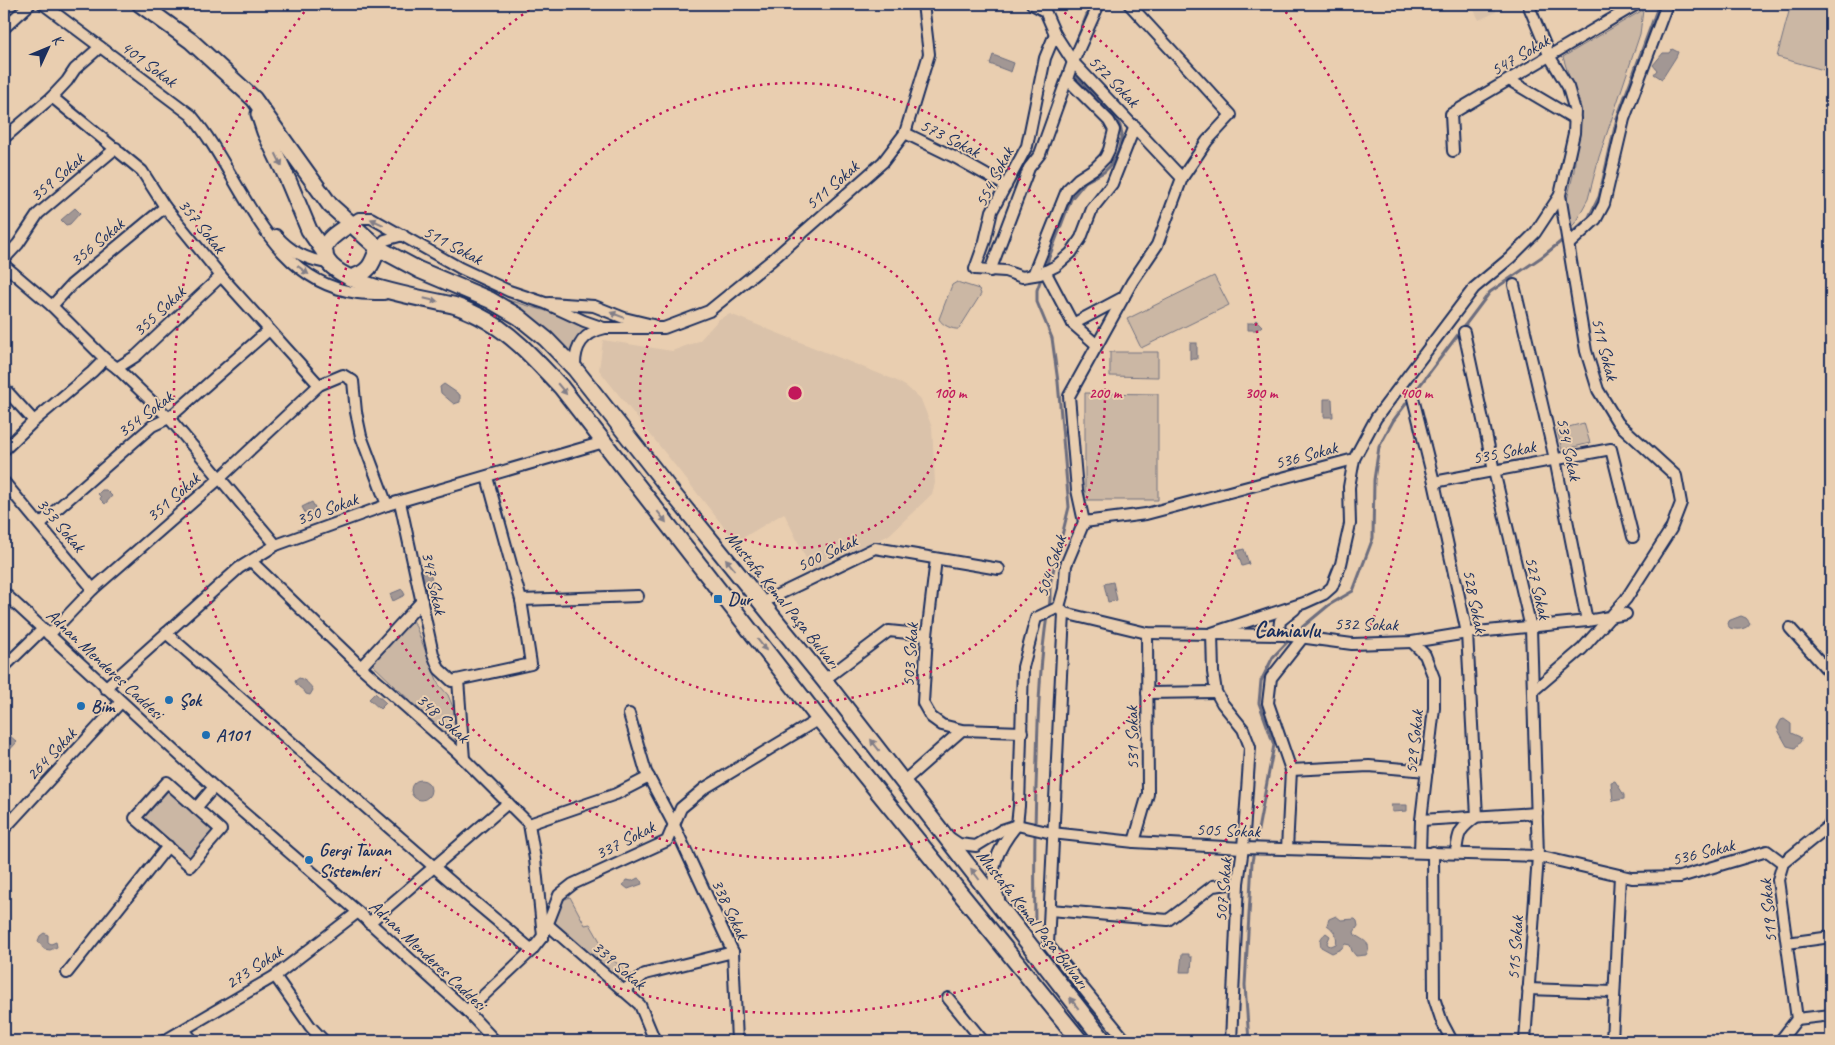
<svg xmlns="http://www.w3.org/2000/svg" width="1835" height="1045" font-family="Caveat,sans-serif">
  <rect width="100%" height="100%" fill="#e9ceb0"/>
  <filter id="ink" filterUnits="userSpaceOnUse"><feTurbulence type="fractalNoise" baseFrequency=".02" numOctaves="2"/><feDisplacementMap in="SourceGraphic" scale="10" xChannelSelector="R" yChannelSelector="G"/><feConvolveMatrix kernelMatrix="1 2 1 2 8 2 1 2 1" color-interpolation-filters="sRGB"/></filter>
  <g filter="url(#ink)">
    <g fill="#dac2aa">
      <polygon points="1471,4 1496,4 1496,12 1479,20"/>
      <polygon points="730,314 895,380 907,387 921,400 932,427 935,483 932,494 889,535 812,571 784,513 736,542 599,370 603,340 672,351 699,341 719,319"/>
    </g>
    <g fill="#cbb7a4" stroke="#737381">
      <polygon points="1791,4 1831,4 1831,72 1777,57"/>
      <polygon points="1643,10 1640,34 1599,157 1588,199 1575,223 1565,234 1563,216 1574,171 1580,112 1563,57"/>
      <polygon points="1214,276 1229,305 1141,348 1127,319"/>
      <path d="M957,282l22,7 2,5 -22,35c-6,1 -17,-4 -20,-10l13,-34z"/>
      <path d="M508,300l45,13 30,12 11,2 -19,14 -4,14c-18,-22 -40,-40 -63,-55z"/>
      <polygon points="1110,352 1158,352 1158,377 1110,376"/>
      <polygon points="1085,393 1158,394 1158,500 1085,500"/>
      <polygon points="1584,423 1590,443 1562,450 1557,430"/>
      <polygon points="412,617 439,685 448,695 455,712 459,730 453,742 371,663"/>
      <polygon points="166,786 219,831 191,864 138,819"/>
      <polygon points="570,897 585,925 590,924 609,957 636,978 623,989 556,927 553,914 561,901"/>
    </g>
    <g fill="#a29794" stroke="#6c6d7e">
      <polygon points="1672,49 1678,52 1676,57 1662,79 1654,74 1657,70 1653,65 1663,53 1669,53"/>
      <polygon points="993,55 1014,63 1011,72 990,64"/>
      <polygon points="75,208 80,213 70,224 66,225 61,220"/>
      <polygon points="1256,320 1262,326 1257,330 1248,330 1248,323 1253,323"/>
      <rect x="1190" y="343" width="7" height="16"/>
      <polygon points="444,384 460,395 460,402 454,404 441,393 440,387"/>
      <polygon points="1324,399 1332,399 1333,417 1324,417"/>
      <polygon points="102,490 106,490 112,496 105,504 100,499 101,497 98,494"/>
      <polygon points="312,502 318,513 308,518 302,507"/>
      <polygon points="1244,549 1249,564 1242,566 1237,551"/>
      <polygon points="430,570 433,586 424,587 422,572"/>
      <polygon points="1113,582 1117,600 1108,602 1104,584"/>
      <polygon points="402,589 405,595 393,601 390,594"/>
      <path d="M1741,616l5,2 4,5c-3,7 -14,7 -20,5l-3,-4 1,-3z"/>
      <path d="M299,678c5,1 12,7 14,12l-3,5 -4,-1c-3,-6 -9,-6 -11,-13z"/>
      <polygon points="375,693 386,703 380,709 369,699"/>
      <polygon points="1784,719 1791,724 1791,733 1800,737 1801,741 1795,748 1787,746 1777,728 1781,720"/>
      <polygon points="9,735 17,742 5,755 4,741"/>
      <circle cx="421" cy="790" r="10"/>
      <polygon points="1615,781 1624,795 1624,799 1613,801 1611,782"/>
      <polygon points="1391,805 1407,805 1407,811 1392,812"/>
      <polygon points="638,878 641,880 642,884 628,889 623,885 626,880 632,881"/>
      <path d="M1336,916l5,4 14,-1 2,2 1,5 -4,6 1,3c9,6 18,8 11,20l-10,1 -4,-5 -2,-6 -5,-1 -4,5 -9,4 -11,-6c-2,-7 0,-10 5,-14l4,3 -3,7 1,2 3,1 5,-2c2,-8 -2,-14 -9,-19l2,-6z"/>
      <polygon points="44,933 48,935 48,942 51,944 56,942 57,947 50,950 44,949 38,941 40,936"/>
      <polygon points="1182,954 1189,954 1189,957 1192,957 1191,972 1180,972"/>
    </g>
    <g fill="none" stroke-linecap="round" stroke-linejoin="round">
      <g stroke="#6c6d7e" stroke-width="3">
        <polyline points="1073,55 1073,50 1091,4"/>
        <polyline points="1569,235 1589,217 1599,197 1617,118 1659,4"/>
        <polyline points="1045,268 1071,199 1085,182 1104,172 1110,166 1118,152 1122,135 1120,126 1115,117 1075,76 1074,68"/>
        <polyline points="1042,276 1037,290 1037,302 1052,338 1058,382 1069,507 1050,584 1050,599 1049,610"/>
        <polyline points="1294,634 1329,605 1353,591 1373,538 1374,480 1379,447 1393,421 1490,292 1543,256 1564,239"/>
        <path d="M1035,921c-1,-55 0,-110 2,-164 1,-47 3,-95 10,-141"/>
        <polyline points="1249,1041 1245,985 1252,862 1274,745 1259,703 1261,681 1273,657 1290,639"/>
      </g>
      <g stroke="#1b2f5e" stroke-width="14">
        <g id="minor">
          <path d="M43,4l148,111c51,60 76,167 167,178 8,1 18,1 26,1"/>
          <polyline points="1032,4 1045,11 1055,34 1073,62 1182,178"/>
          <polyline points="1528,4 1550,57 1568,87 1575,111 1574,133 1560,195 1586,351 1598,390 1618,423 1676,476 1681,503 1671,529 1626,599 1582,649 1534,690"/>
          <polyline points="4,28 30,4"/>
          <polyline points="1055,34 1045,58 1027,146 992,211 985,241 975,269 1005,271 1022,277 1040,274 1056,266 1071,253 1081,238 1092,209 1112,184 1135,126"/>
          <polyline points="1509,80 1575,119"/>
          <polyline points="52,97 142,171 165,207 221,276 319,385"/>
          <polyline points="905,133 956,158 1006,186"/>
          <polyline points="4,138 52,97 67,81 75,69 100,47"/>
          <polyline points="1453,151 1451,114 1637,4"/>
          <polyline points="350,224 359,218 371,218 460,268 509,291 545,303 584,321 604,328"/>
          <path d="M276,235c14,17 31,25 52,28"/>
          <polyline points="1569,244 1596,219 1604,204 1624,119 1667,4"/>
          <polyline points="378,248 385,240 403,235"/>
          <polyline points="5,258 18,244 38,214 116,148"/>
          <polyline points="4,265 52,306 105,359 117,368 169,418 276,545"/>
          <polyline points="990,271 1029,168 1040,154 1073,62 1099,4"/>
          <polyline points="1045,271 1073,324 1097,345"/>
          <polyline points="1033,275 1067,190 1078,179 1095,168 1105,158 1109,150 1114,130 1109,121 1067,79"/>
          <polyline points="1514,285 1555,459 1587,621"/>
          <polyline points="549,303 594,306 624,318 653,325"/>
          <polyline points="52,306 71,285 165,207"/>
          <polyline points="1073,324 1124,297"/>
          <polyline points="1464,332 1494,471 1531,628 1538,856 1525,1041"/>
          <polyline points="117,368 136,356 221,276"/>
          <path d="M575,369c-1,-23 8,-36 30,-41h59l45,-17 63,-51 111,-98 22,-29 24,-79 -6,-50"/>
          <polyline points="4,388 34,421"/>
          <path d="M1413,398l21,84 33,151 10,183c-17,13 -19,15 -21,37"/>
          <polyline points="4,450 34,421 92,372 105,359"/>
          <polyline points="4,482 93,589"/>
          <polyline points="1434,482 1611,449 1633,537"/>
          <polyline points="400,502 433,654 439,669 452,681 531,664 521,600 487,477"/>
          <polyline points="1084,522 1146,514 1354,459 1376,418 1474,288 1510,258 1535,233 1560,195"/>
          <polyline points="40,524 152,426 169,418 269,330"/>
          <polyline points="936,559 927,635 923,703 931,717 942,725 962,730 1022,732"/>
          <polyline points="251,561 361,667 457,752 529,824 535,859 543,936"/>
          <polyline points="4,593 214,787 358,912 467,1011 495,1041"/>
          <polyline points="521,600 638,596"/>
          <polyline points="761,603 875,548 999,569"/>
          <polyline points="1059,607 1064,589 1066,565 1084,522 1077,490 1069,396 1132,282 1157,245 1182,178 1207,141 1231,115 1129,4"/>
          <polyline points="1059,607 1064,613 1147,633 1284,635 1352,644 1412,642 1467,633 1587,621 1626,614"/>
          <polyline points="1064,613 1048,945 1126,1041"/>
          <polyline points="1790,628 1831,674"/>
          <polyline points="166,633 464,893 532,950"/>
          <polyline points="49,635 93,589 219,479 319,385 343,375 353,381 356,412 361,436 387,505"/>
          <polyline points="1284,635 1279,629 1280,621 1295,609"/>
          <polyline points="1412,642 1425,655 1434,678 1434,708 1421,820 1420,852"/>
          <polyline points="4,667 43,629"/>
          <polyline points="361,667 422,601"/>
          <polyline points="458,680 464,759"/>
          <polyline points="824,680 889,631 927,635"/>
          <polyline points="105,688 239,568 276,545 387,505 604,442"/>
          <polyline points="1147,693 1216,692"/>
          <polyline points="629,714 646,772 674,825 733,952 737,1041"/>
          <polyline points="1291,770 1369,766 1427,771"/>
          <polyline points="904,781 962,730"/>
          <polygon points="167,782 221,830 190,866 135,818"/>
          <polyline points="196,808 214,787"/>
          <polyline points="1421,820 1537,813"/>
          <polyline points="529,824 616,794 649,777"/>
          <polyline points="1017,825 1019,806 1023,667 1036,618 1059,607"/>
          <polyline points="4,829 121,702"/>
          <polyline points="950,838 959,844 976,846 1002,830 1017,825 1052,833 1134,842 1243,848 1538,856 1632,878 1680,877 1767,851 1783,863"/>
          <polyline points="1134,842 1148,794 1147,633"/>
          <polyline points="1287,849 1291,770 1268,703 1271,678 1304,636"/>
          <polyline points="1433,852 1434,998 1442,1022 1452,1041"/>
          <path d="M999,899c-13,-27 -1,-51 17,-73"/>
          <polyline points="1050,910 1168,920 1213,886 1238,883"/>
          <polyline points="369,923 508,803"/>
          <polyline points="547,924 640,1005 655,1041"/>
          <polyline points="1787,943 1831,937"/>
          <polyline points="67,973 168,846"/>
          <polyline points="275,976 310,1026 324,1041"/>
          <polyline points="1528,989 1614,992"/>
          <polyline points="623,991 645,974 733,952"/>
          <polyline points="948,998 983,1041"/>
          <polyline points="467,1011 532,950 543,936 559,895 573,884 667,841 681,808 705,788 819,719"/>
          <polyline points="1797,1019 1778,880 1783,863 1831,824"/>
          <polyline points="1797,1019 1831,1015"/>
          <polyline points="184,1030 193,1041"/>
          <polyline points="164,1041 275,976 358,912"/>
          <polyline points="1231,1041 1238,883 1243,848 1250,747 1243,729 1222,703 1216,692 1213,672 1212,633 1304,603 1324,594 1332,587 1341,564 1350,524 1349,487 1354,459"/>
          <polyline points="1612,1041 1620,875"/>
          <polyline points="1780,1041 1797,1019"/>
        </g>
      </g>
      <g stroke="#1b2f5e" stroke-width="19">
        <g id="highway">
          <polyline points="140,4 191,41 254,99 330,205 378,248 419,270 490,300 519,317 546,339 575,369 674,495 824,680 1104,1041"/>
          <polyline points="259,114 265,132 288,180 309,230 325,253"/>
          <path d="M350,224c-8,6 -22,13 -25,23 -9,38 108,52 131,59 11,4 22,9 32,15 29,17 50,42 73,66l258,332 261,322"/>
          <path d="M350,278c19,-5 22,-13 28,-30"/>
        </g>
      </g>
      <use href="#minor" stroke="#e9ceb0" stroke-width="10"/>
      <use href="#highway" stroke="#e9ceb0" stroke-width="15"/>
    </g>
    <defs><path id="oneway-solid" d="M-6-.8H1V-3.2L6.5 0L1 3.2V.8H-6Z" transform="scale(1.25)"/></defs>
    <g fill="#827e87">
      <use href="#oneway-solid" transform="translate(279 160) rotate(64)"/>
      <use href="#oneway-solid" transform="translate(377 222) rotate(-155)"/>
      <use href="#oneway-solid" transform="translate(303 270) rotate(37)"/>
      <use href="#oneway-solid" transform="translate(431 300) rotate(13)"/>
      <use href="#oneway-solid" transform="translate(617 315) rotate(-159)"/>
      <use href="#oneway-solid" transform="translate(562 389) rotate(50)"/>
      <use href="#oneway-solid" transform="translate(662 517) rotate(52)"/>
      <use href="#oneway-solid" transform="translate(730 564) rotate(-129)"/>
      <use href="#oneway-solid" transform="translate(762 645) rotate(52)"/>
      <use href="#oneway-solid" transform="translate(875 745) rotate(-128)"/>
      <use href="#oneway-solid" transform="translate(975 874) rotate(-127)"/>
      <use href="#oneway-solid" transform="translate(1074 1003) rotate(-128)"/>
    </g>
  </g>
  <g fill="none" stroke="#c2185b" stroke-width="2.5" stroke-dasharray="2.5 5">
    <circle cx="795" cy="393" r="155"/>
    <circle cx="795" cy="393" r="310"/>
    <path d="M1052 4A466 466 0 1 1 538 4"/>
    <path d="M1281 6A621 621 0 1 1 309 6"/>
  </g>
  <g fill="#1f6fb2" stroke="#e9ceb0" stroke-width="2">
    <rect x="713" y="594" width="10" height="10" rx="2.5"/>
    <circle cx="169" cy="700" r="5"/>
    <circle cx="81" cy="706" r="5"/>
    <circle cx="206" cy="735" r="5"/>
    <circle cx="309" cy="860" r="5"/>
  </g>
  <g text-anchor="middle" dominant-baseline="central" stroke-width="4" stroke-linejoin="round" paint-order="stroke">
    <g font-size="18" fill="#1b2f5e" stroke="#e9ceb0">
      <text transform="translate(1520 55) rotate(-30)">547 Sokak</text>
      <text transform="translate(149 64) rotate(37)">401 Sokak</text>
      <text transform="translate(1114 81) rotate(46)">572 Sokak</text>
      <text transform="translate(950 138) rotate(27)">573 Sokak</text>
      <text transform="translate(57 177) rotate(-40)">359 Sokak</text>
      <text transform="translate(994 177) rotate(-63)">554 Sokak</text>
      <text transform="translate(832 185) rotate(-41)">511 Sokak</text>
      <text transform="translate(202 226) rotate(51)">357 Sokak</text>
      <text transform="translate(97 242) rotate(-40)">356 Sokak</text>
      <text transform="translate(453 245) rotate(28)">511 Sokak</text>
      <text transform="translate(159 311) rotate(-43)">355 Sokak</text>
      <text transform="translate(1605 349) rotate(76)">511 Sokak</text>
      <text transform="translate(145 414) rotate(-37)">354 Sokak</text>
      <text transform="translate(1569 449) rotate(78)">534 Sokak</text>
      <text transform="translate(1504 452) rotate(-11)">535 Sokak</text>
      <text transform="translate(1306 455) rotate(-15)">536 Sokak</text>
      <text transform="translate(173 497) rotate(-41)">351 Sokak</text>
      <text transform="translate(327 509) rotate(-20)">350 Sokak</text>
      <text transform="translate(61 525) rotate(50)">353 Sokak</text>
      <text transform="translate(827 553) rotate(-25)">500 Sokak</text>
      <text transform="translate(1051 566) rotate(-72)">504 Sokak</text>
      <text transform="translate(434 583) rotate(78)">347 Sokak</text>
      <text transform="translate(1538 588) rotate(77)">527 Sokak</text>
      <text transform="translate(783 600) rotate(51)">Mustafa Kemal Paşa Bulvarı</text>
      <text transform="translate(1475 601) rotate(79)">528 Sokak</text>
      <text transform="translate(1366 624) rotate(1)">532 Sokak</text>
      <text transform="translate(910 655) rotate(-86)">503 Sokak</text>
      <text transform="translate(105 664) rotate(43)">Adnan Menderes Caddesi</text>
      <text transform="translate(443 718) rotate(42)">348 Sokak</text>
      <text transform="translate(1132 738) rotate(-91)">531 Sokak</text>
      <text transform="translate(1414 742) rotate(-84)">529 Sokak</text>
      <text transform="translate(51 754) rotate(-47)">264 Sokak</text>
      <text transform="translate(1228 830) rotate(2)">505 Sokak</text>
      <text transform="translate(625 840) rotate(-27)">337 Sokak</text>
      <text transform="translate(1703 852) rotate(-14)">536 Sokak</text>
      <text transform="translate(1223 890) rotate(-85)">507 Sokak</text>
      <text transform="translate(730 909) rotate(65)">338 Sokak</text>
      <text transform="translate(1768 911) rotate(-95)">519 Sokak</text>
      <text transform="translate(1033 919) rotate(52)">Mustafa Kemal Paşa Bulvarı</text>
      <text transform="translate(1515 948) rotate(-86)">515 Sokak</text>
      <text transform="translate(428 955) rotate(43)">Adnan Menderes Caddesi</text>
      <text transform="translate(619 965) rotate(41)">339 Sokak</text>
      <text transform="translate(254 967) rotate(-33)">273 Sokak</text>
    </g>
    <g font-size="18" font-weight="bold" fill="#1b2f5e" stroke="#e9ceb0" text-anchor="start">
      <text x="728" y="599">Dur</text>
      <text x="179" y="700">Şok</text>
      <text x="91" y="706">Bim</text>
      <text x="216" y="735">A101</text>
      <text x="319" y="850">Gergi Tavan<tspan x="319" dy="21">Sistemleri</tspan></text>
    </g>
    <g font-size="22" font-weight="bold" fill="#1b2f5e" stroke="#e9ceb0">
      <text x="1287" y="630">Camiavlu</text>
    </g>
  </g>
  <circle cx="795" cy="393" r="8" fill="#c2185b" stroke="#e9ceb0" stroke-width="2.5"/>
  <g font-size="15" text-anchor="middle" font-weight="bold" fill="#c2185b" stroke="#e9ceb0" stroke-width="4" stroke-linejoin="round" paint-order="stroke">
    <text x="950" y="398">100 m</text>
    <text x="1105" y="398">200 m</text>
    <text x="1261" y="398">300 m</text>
    <text x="1416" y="398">400 m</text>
  </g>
  <rect width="1835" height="1045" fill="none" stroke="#e9ceb0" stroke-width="20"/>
  <rect x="10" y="10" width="1815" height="1025" fill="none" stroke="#1b2f5e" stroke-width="2" filter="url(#ink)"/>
  <g transform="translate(48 48) rotate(46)" stroke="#e9ceb0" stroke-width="4" paint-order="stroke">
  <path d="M0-4L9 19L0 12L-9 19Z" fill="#1b2f5e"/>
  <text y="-8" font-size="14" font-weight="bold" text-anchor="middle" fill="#1b2f5e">K</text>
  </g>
</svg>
